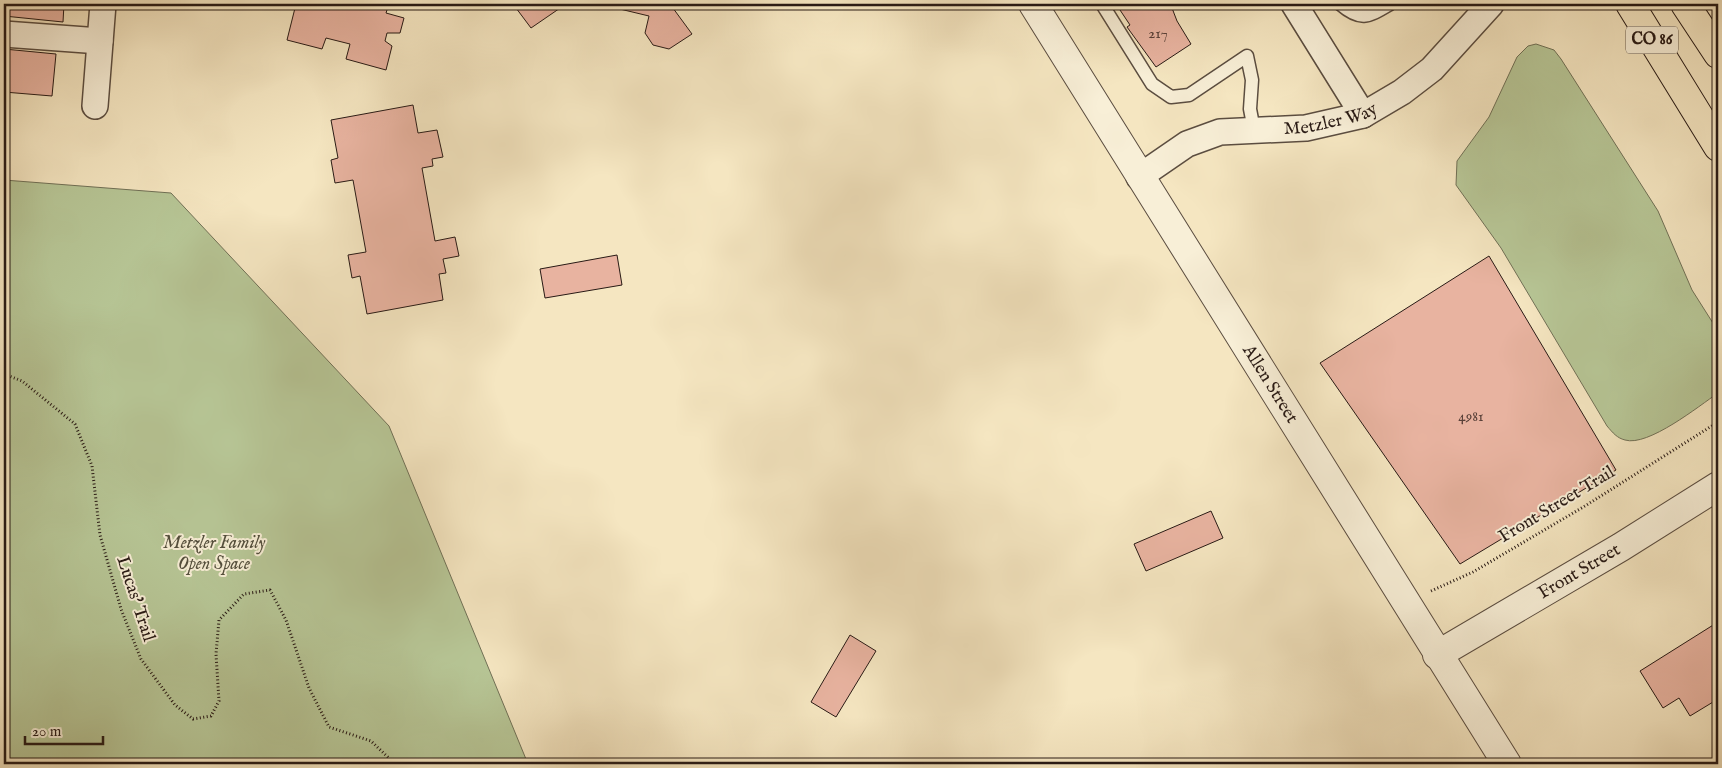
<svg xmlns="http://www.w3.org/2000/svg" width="1722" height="768" font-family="'IM FELL English',serif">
  <rect width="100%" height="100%" fill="#f5e6c1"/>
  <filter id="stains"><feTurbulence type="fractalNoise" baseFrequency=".004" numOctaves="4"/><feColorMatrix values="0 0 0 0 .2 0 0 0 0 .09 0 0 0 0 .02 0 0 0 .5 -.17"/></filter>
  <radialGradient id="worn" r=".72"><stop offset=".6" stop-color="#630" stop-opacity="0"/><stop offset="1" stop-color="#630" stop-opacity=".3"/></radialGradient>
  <g fill="#b7c696" stroke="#707056">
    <path d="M1536,44l18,6 7,9 97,152 34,79 26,41v62c-19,13 -70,54 -93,47 -8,-2 -12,-7 -18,-14l-106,-178 -45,-63 1,-24 32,-44 28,-60 11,-11z"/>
    <polygon points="4,180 171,193 389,426 528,764 4,764"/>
  </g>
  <g fill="#e8b3a0" stroke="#281a15">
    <polygon points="4,4 64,4 63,22 4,16"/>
    <polygon points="296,4 389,4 386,13 404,18 400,33 387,33 385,41 392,46 386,70 346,59 350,44 326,38 322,49 287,40"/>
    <polygon points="513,4 566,4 531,28"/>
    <polygon points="599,4 670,4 692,34 669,49 653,45 645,33 649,16"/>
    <polygon points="1116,4 1167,4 1172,8 1177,21 1191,44 1156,67 1127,27 1130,25"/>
    <polygon points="4,49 56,54 52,96 4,92"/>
    <polygon points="413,105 418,133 437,130 443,157 432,159 433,166 422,168 435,241 455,237 459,256 443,259 446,273 439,274 443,300 367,314 360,276 352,278 348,255 366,252 353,180 335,183 331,160 338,158 331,120"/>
    <polygon points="617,255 622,285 545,298 540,269"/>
    <polygon points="1489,256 1616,470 1460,564 1320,363"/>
    <polygon points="1211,511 1223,538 1146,571 1134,544"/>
    <polygon points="1718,622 1718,699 1690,716 1679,698 1663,708 1640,671"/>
    <polygon points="850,635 876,651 836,717 811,702"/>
  </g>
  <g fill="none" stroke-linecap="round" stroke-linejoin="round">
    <g stroke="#5b4d40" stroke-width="15">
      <g id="service">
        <polyline points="1102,4 1152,84 1171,97 1189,95 1247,56 1252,80 1250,109 1254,130"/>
        <path d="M1340,4c21,18 28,13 50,0"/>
      </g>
    </g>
    <g stroke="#5b4d40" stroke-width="28">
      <g id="minor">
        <polyline points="1294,4 1363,115"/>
        <polyline points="4,34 100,41"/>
        <polyline points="95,106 103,4"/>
        <path id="s1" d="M1139,177l48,-33 33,-12 86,-4 57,-13 39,-23 30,-23 59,-65"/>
      </g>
    </g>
    <g stroke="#5b4d40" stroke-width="30">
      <g id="tertiary">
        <path id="s2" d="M1033,4l474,760"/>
        <path id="s3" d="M1437,655l184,-108 97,-61"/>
      </g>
    </g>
    <g stroke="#281a15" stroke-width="30">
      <g id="trunk">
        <polyline points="1630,4 1718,147"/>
        <polyline points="1685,4 1718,54"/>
      </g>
    </g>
    <g stroke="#281a15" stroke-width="3" stroke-dasharray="1 2.5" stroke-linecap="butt">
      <polyline points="4,374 22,381 75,424 92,466 100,535 121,609 141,659 175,705 193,719 211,716 219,701 216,654 219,620 244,594 270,590 286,620 309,688 329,727 371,741 395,764"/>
      <polyline points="1431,591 1473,572 1585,506 1718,422"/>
    </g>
    <use href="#service" stroke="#f8efd7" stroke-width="12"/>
    <use href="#minor" stroke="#f8efd7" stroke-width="25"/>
    <use href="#tertiary" stroke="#f8efd7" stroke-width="28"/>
    <use href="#trunk" stroke="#f5e6c1" stroke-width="28"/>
  </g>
  <g text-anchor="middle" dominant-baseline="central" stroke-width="4" stroke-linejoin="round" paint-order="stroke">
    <g font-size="15" fill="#584038">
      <text x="1158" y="33">217</text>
      <text x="1471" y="416">4981</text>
    </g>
    <rect fill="#f8efd7" stroke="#665a4f" stroke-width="1" x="1626" y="26.5" width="52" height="27" rx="4"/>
    <g font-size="16" font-weight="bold" fill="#281a15">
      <text x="1652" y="40">CO 86</text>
    </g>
    <g font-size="18" fill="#281a15" stroke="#f8efd7">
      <text stroke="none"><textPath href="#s1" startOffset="205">Metzler Way</textPath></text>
      <text stroke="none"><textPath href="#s2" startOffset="448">Allen Street</textPath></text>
      <text transform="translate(1557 505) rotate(-31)">Front Street Trail</text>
      <text stroke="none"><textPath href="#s3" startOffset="165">Front Street</textPath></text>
      <text transform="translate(135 599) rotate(72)">Lucas' Trail</text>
    </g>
    <g font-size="18" font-style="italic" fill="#534e3c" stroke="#f8efd7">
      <text x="214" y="543">Metzler Family<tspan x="214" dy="21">Open Space</tspan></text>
    </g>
  </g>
  <rect width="1722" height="768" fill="none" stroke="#f5e6c1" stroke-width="20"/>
  <rect x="5" y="5" width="1712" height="758" fill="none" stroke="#281a15" stroke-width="2.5"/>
  <rect x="10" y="10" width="1702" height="748" fill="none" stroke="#281a15"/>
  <path d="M25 736v8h78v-8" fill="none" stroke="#281a15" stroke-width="2.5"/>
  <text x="32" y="736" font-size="15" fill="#281a15" stroke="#f8efd7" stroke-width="4" paint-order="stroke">20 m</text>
  <rect width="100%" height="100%" filter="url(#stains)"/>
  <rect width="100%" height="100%" fill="url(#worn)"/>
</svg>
